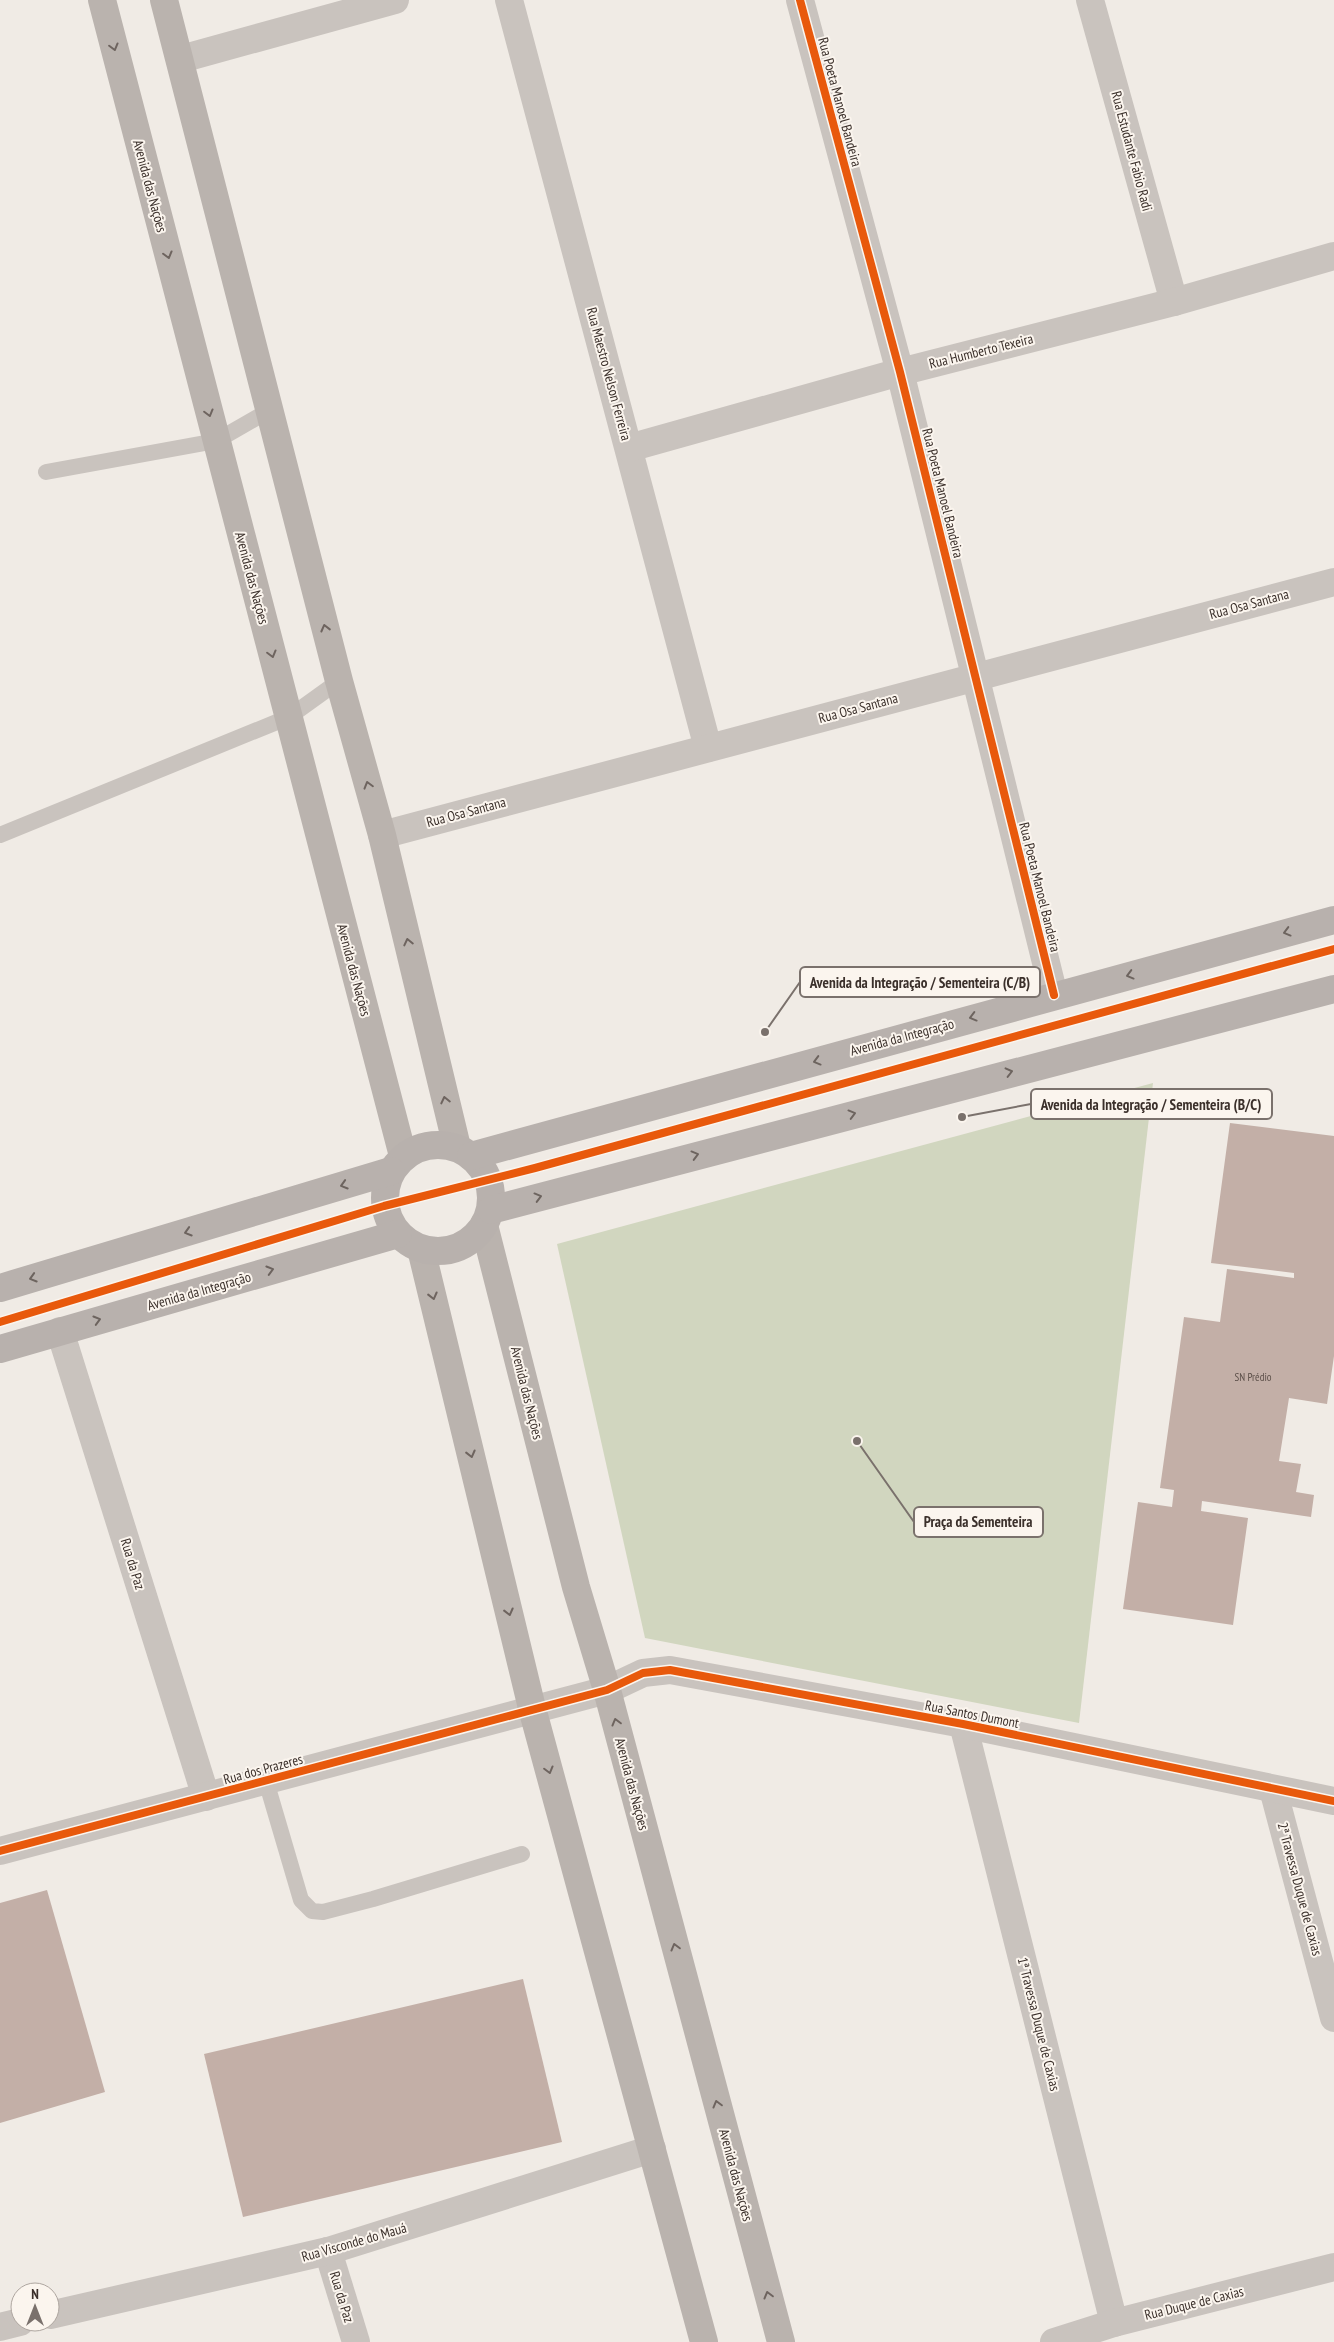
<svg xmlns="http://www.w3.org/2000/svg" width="1334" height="2342" font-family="'PT Sans Narrow',sans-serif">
  <rect width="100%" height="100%" fill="#f0ebe5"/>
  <polygon fill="#d1d6bf" points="1153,1083 1079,1723 645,1638 557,1244"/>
  <g fill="#c3afa7">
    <polygon points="1230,1123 1334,1136 1334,1356 1327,1404 1289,1398 1279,1461 1301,1464 1296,1492 1314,1495 1311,1517 1202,1501 1201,1511 1248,1518 1233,1625 1123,1609 1138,1502 1172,1507 1174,1490 1160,1488 1184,1317 1220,1322 1227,1269 1294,1278 1294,1273 1211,1263"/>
    <polygon points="47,1890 105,2092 0,2123 0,1903"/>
    <polygon points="523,1979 562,2142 243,2217 204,2054"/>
  </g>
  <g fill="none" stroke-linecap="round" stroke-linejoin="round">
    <g stroke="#c9c3be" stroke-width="16">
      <polyline points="46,472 216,441 270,410"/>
      <polyline points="0,835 289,717 339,681"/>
      <polyline points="266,1781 301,1900 312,1911 323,1912 373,1899 522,1854"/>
    </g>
    <g stroke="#c9c3be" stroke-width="28">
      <polyline points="509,0 708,748"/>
      <polyline points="800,0 900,372 1054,995"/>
      <polyline points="1090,0 1174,302"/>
      <polyline points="181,59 395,0"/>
      <polyline points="629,448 900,372 1174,302 1334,256"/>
      <polyline points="382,835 1334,582"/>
      <polyline points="60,1331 206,1797"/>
      <polyline points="963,1724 1114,2323"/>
      <polyline points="1273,1789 1334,2018"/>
      <polyline points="0,1851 607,1690 643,1673 670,1670 963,1724 1334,1801"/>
      <polyline points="328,2251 356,2342"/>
      <polyline points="50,2315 328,2251 652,2149"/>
      <polyline points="0,2327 20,2322"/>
      <polyline points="1054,2342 1114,2323 1334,2267"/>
    </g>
    <g stroke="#bab3ae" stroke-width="28">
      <polyline points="102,0 403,1156"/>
      <polyline points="164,0 339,681 382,835 457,1147"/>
      <polyline points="484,1225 576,1587 607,1690 781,2342"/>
      <polyline points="421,1249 532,1708 704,2342"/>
    </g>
    <g stroke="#b8b1ad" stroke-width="28">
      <circle cx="438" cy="1198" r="53"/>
      <polyline points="471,1156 1334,920"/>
      <polyline points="491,1210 1334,989"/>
      <polyline points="0,1288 391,1171"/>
      <polyline points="0,1349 398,1234"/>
    </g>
    <g stroke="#fbf5ee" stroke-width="11">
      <g id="cycleway">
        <polyline points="800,0 900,372 1054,995"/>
        <polyline points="0,1322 384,1206 535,1168 1334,949"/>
        <polyline points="0,1851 607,1690 643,1673 670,1670 963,1724 1334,1801"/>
      </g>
    </g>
    <use href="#cycleway" stroke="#e8590c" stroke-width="8"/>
  </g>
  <defs><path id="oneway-chevron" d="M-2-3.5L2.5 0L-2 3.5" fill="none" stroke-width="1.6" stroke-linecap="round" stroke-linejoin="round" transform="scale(1.25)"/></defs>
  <g stroke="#6e645f">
    <use href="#oneway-chevron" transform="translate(114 47) rotate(75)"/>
    <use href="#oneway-chevron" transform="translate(168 255) rotate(75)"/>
    <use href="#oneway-chevron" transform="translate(209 413) rotate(75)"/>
    <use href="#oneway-chevron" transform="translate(325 628) rotate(-104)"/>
    <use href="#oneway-chevron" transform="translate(272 654) rotate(75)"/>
    <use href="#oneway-chevron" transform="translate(368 785) rotate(-106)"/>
    <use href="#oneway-chevron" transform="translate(408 942) rotate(-103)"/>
    <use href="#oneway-chevron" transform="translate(445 1100) rotate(-103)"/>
    <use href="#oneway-chevron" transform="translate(433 1296) rotate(76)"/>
    <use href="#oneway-chevron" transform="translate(471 1454) rotate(76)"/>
    <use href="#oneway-chevron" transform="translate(509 1612) rotate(76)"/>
    <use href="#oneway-chevron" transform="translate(616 1722) rotate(-105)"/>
    <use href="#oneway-chevron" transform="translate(549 1770) rotate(75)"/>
    <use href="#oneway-chevron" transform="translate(675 1947) rotate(-105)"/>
    <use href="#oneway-chevron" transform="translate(717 2104) rotate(-105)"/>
    <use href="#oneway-chevron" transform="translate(768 2295) rotate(-105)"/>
  </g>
  <g stroke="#6d645f">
    <use href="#oneway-chevron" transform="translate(1287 932) rotate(165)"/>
    <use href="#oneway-chevron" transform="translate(1130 975) rotate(165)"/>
    <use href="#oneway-chevron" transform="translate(973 1017) rotate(165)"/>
    <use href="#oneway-chevron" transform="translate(817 1061) rotate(165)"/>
    <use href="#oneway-chevron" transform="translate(1009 1072) rotate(-14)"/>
    <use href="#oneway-chevron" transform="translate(852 1114) rotate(-15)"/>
    <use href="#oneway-chevron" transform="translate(695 1155) rotate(-15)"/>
    <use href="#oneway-chevron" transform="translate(344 1185) rotate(163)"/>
    <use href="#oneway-chevron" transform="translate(538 1197) rotate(-15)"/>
    <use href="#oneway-chevron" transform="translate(188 1232) rotate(163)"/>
    <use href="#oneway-chevron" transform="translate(270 1270) rotate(-16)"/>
    <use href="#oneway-chevron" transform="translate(33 1278) rotate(163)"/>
    <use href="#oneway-chevron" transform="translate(97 1320) rotate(-16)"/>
  </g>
  <g text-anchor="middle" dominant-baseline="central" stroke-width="4" stroke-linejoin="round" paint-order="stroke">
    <g font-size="11" fill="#5d504a">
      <text x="1253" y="1377">SN Prédio</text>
    </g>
    <g font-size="14" fill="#3b302b" stroke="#fbf5ee">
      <text transform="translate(840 102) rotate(75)">Rua Poeta Manoel Bandeira</text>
      <text transform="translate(1132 151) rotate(75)">Rua Estudante Fabio Radi</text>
      <text transform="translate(150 186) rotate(75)">Avenida das Nações</text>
      <text transform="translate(981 351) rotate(-14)">Rua Humberto Texeira</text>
      <text transform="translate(609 374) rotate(75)">Rua Maestro Nelson Ferreira</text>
      <text transform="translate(943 493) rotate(76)">Rua Poeta Manoel Bandeira</text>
      <text transform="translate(252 578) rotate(75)">Avenida das Nações</text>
      <text transform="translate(1249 604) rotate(-15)">Rua Osa Santana</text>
      <text transform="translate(858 708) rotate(-15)">Rua Osa Santana</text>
      <text transform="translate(466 812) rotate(-15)">Rua Osa Santana</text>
      <text transform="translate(1040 887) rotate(76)">Rua Poeta Manoel Bandeira</text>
      <text transform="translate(354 970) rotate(75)">Avenida das Nações</text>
      <text transform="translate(902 1037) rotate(-15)">Avenida da Integração</text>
      <text transform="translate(199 1291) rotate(-16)">Avenida da Integração</text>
      <text transform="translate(527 1393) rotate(76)">Avenida das Nações</text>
      <text transform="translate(133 1564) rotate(73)">Rua da Paz</text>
      <text transform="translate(972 1714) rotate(11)">Rua Santos Dumont</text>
      <text transform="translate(263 1769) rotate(-15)">Rua dos Prazeres</text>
      <text transform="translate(632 1784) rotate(75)">Avenida das Nações</text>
      <text transform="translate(1300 1889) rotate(75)">2ª Travessa Duque de Caxias</text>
      <text transform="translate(1039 2024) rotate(76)">1ª Travessa Duque de Caxias</text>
      <text transform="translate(736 2175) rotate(75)">Avenida das Nações</text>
      <text transform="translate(354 2242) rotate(-16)">Rua Visconde do Mauá</text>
      <text transform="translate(342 2297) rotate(73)">Rua da Paz</text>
      <text transform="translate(1194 2303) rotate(-14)">Rua Duque de Caxias</text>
    </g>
  </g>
  <path fill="none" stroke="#7a716c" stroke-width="2" d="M765 1032L800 982M962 1117L1031 1104M857 1441L914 1522"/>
  <g fill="#7a716c" stroke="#fbf5ee" stroke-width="2">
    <circle cx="765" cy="1032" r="5"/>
    <circle cx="962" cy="1117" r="5"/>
    <circle cx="857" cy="1441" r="5"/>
  </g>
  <g fill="#fbf5ee" stroke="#7a716c" stroke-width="2">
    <rect x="800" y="967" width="240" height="30" rx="5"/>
    <rect x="1031" y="1089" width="241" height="30" rx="5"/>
    <rect x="914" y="1507" width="129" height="30" rx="5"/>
  </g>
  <g font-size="15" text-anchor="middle" font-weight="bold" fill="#3b302b">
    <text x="920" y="988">Avenida da Integração / Sementeira (C/B)</text>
    <text x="1151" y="1110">Avenida da Integração / Sementeira (B/C)</text>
    <text x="978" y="1527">Praça da Sementeira</text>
  </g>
  <g transform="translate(35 2307)"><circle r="24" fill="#fbf5ee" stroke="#aea6a0"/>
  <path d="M0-4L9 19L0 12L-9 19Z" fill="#7a716c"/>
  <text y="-8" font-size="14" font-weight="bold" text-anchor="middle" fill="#3b302b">N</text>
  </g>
</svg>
